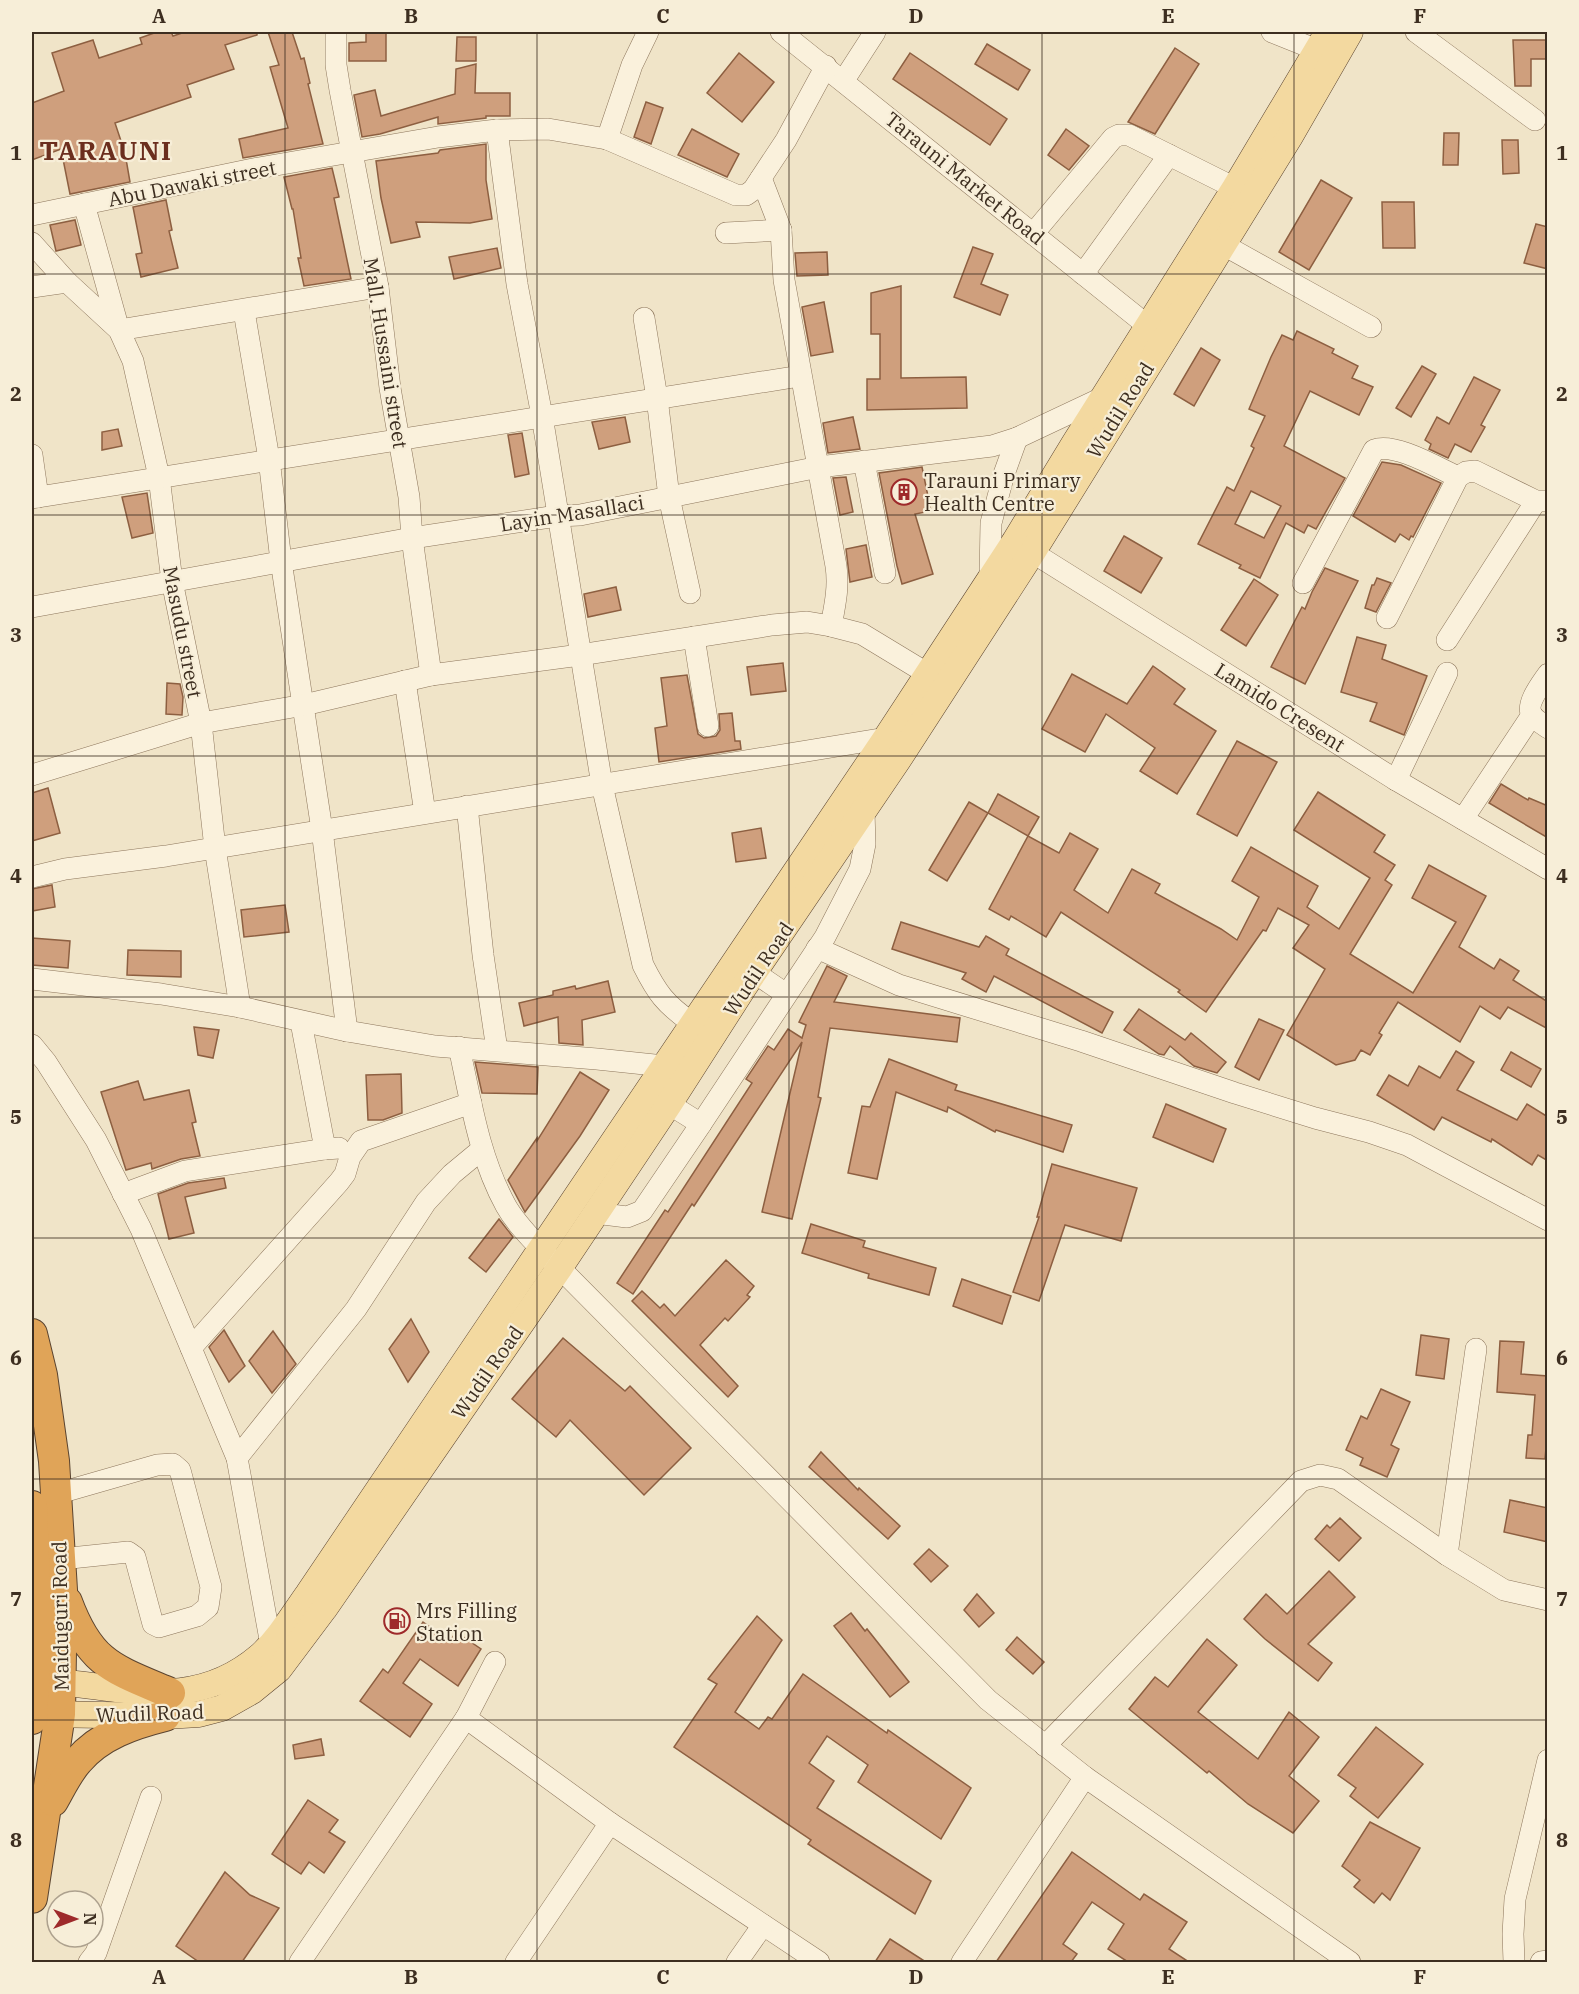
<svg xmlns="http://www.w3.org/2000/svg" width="1579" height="1994" font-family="'IBM Plex Serif',serif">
  <rect width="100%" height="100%" fill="#f0e4c8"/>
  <g fill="#cf9f7d" stroke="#8d5f41" stroke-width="1.5" fill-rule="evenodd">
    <polygon points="157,32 171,32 173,36 185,32 257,32 257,35 225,45 234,69 187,85 191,97 115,123 125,153 130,182 70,194 61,149 32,160 32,103 64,91 52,53 93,40 99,58 142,44 140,38"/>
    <polygon points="268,32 292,32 301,59 304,58 310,83 308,84 323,144 243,158 239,139 288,128 270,67 279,65"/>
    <polygon points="366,32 386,32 386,61 349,61 349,43 366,42"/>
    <polygon points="457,37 476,37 476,61 456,61"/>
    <polygon points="1513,40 1547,40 1547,59 1531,59 1531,86 1515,86"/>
    <polygon points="987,44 1030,70 1018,90 975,64"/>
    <polygon points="1175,48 1199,64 1155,134 1128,122"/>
    <polygon points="739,53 774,82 742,122 707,93"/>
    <polygon points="910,53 1007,119 990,145 893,79"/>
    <polygon points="476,64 475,93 510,93 510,116 486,116 486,118 438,124 438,117 380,134 362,137 354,95 375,90 381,116 455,94 456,69"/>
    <polygon points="646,102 663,108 651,144 634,137"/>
    <polygon points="692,129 739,154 727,177 678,155"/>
    <polygon points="1066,129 1089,146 1069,170 1048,155"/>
    <polygon points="1444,133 1459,133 1458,165 1443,165"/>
    <polygon points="1502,140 1518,140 1519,173 1503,174"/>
    <polygon points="486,144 486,180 492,219 470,223 416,222 420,237 391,243 381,198 376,161 438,153 440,150"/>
    <polygon points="332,168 339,197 334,198 351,279 304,286 298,258 301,258 293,209 292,209 284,177"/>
    <polygon points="1321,180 1352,198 1309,270 1279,252"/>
    <polygon points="166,200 172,230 169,231 178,268 141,277 136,254 142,253 133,207"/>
    <polygon points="1382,202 1414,202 1415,248 1383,248"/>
    <polygon points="75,220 81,245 56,251 50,225"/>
    <polygon points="1536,224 1548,227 1548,269 1524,263"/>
    <polygon points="973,247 993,254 981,284 1008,295 1000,315 954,297"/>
    <polygon points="497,248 501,268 454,279 449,257"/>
    <polygon points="827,252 828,275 797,276 795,253"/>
    <polygon points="901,286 901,378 966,377 967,408 867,410 867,379 880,379 880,334 871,334 871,293"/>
    <polygon points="824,302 833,352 811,356 802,307"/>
    <path d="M1297,331l37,18 -2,4 26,13 -6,12 21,9 -14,28 -49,-24 -26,55 61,32 -29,51 -8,-4 -4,8 -18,-10 -26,55 -21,-10 2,-3 -43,-21 29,-57 7,4 20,-43 -3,-2 14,-30 -16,-7 22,-52 11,-22 11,5zM1251,491l30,15 -17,32 -29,-14z"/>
    <polygon points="1201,348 1220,360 1194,406 1174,394"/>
    <polygon points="1422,366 1436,374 1411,417 1396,408"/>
    <polygon points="1474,377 1500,390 1481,425 1485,427 1471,452 1455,444 1448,458 1429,449 1431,444 1425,440 1437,417 1449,424"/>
    <polygon points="625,417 630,442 599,449 592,422"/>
    <polygon points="853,417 860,449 828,453 823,423"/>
    <polygon points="118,429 122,446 102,450 102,432"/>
    <polygon points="522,433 529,474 515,477 508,435"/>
    <polygon points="1382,462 1401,465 1441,483 1413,537 1411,536 1409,540 1400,534 1395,542 1353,516"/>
    <polygon points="922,467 931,511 915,514 933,574 902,584 897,566 879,473"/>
    <polygon points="846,477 853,512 840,515 833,478"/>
    <polygon points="147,493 153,533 132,538 122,497"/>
    <polygon points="1124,536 1162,558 1141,593 1104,571"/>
    <polygon points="866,545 872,577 850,582 846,549"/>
    <polygon points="1325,568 1358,581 1305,684 1271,667 1302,607 1305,609 1312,592"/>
    <polygon points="1377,578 1391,583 1376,612 1365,608 1372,585 1374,585"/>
    <polygon points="1254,579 1278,595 1246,646 1221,630"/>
    <polygon points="616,587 621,610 588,617 584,594"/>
    <polygon points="1357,637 1386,645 1382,659 1427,676 1404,735 1370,721 1377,703 1341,692"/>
    <polygon points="783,663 786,691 751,695 747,667"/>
    <polygon points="1153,666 1185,689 1174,704 1216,731 1177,794 1140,771 1155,748 1106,714 1085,752 1042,729 1072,674 1127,704"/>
    <polygon points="687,675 698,734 704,738 716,736 720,730 719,714 732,713 735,741 740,741 741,749 659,762 655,728 667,726 661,678"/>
    <polygon points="167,683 180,684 183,697 182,715 166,714"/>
    <polygon points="1237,741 1277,762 1237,836 1197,814"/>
    <polygon points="1501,784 1528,800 1529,798 1548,806 1548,838 1489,803"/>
    <polygon points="48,788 60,833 32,841 32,793"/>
    <polygon points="1318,792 1385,835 1374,852 1395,865 1385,880 1392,885 1350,954 1413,993 1456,922 1412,898 1429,865 1486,896 1459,947 1494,969 1500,959 1519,971 1513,980 1548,1002 1548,1029 1508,1007 1500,1019 1480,1006 1460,1042 1398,1002 1379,1033 1382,1035 1370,1055 1361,1050 1355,1060 1336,1065 1287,1035 1325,969 1293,948 1309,925 1278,908 1266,931 1263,930 1206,1012 1178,992 1180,990 1061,912 1046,937 1011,916 1009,920 989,909 1028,836 1059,853 1070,833 1098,849 1074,890 1108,913 1132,869 1160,884 1155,893 1221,929 1237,940 1259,897 1232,881 1251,847 1318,886 1307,907 1339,929 1370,878 1294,830"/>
    <polygon points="998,794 1039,817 1028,836 988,813"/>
    <polygon points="969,802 988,813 947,881 929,870"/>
    <polygon points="761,828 766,858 736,862 732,833"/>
    <polygon points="52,885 55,907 32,911 32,889"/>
    <polygon points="285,905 289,932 244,937 241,910"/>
    <polygon points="901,922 979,947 986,936 1009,949 1006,955 1113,1012 1102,1033 994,976 986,992 962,979 966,973 892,949"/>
    <polygon points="32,938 70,941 68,968 32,965"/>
    <polygon points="128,950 181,951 181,977 127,975"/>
    <polygon points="827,966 847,976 834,1002 960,1018 957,1042 830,1028 818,1097 821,1098 792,1219 762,1212 802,1042 694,1206 692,1204 633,1294 617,1283 665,1210 668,1212 752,1083 746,1079 768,1046 774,1050 788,1029 802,1038 806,1025 799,1022"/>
    <polygon points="608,981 615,1012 582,1020 583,1045 559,1043 558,1017 524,1026 519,1003 553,995 553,991 575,986 576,989"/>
    <polygon points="1139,1009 1185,1040 1191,1033 1226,1062 1217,1073 1194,1066 1170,1046 1164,1055 1159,1054 1124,1030"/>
    <polygon points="1259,1019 1284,1030 1259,1080 1235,1067"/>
    <polygon points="194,1027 219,1030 213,1058 198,1055"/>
    <polygon points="1456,1051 1474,1062 1457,1090 1517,1120 1527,1104 1548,1117 1548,1161 1538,1155 1532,1165 1492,1139 1491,1142 1442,1117 1434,1130 1377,1095 1389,1075 1408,1086 1419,1066 1440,1078"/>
    <polygon points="1511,1052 1541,1069 1531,1087 1501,1070"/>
    <polygon points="889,1059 957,1085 955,1090 1072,1125 1063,1152 996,1130 995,1132 948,1107 947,1112 896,1092 877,1179 848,1173 862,1106 870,1107"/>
    <polygon points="475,1062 538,1067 537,1094 482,1093"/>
    <polygon points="580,1072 609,1090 580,1136 525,1212 508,1180 537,1138 537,1141"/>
    <polygon points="401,1074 402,1113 383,1120 368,1120 366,1075"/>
    <polygon points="138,1081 144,1100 189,1090 196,1122 192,1123 200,1156 181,1159 152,1169 151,1163 126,1170 101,1092"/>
    <polygon points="1166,1104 1226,1129 1213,1162 1153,1137"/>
    <polygon points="1052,1164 1137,1188 1121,1241 1065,1225 1039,1301 1013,1292 1039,1217 1037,1217"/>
    <polygon points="224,1178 226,1188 185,1197 194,1233 169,1239 158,1194 188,1183"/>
    <polygon points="499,1219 513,1237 486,1272 469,1258"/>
    <polygon points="811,1224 865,1241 863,1247 936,1268 929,1295 868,1278 869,1274 802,1253"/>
    <polygon points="726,1260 754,1286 747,1295 750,1297 728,1321 725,1318 700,1345 738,1386 728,1397 632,1301 642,1291 660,1308 664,1304 675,1316"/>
    <polygon points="962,1279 1011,1296 1002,1324 953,1306"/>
    <polygon points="411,1319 429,1352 408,1382 389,1349"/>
    <polygon points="224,1330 245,1366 229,1382 209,1347"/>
    <polygon points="273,1331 296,1364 272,1393 249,1361"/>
    <polygon points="1421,1335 1449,1339 1444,1379 1416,1375"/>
    <polygon points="563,1338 625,1391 630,1386 691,1448 644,1495 570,1420 556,1437 512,1399"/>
    <polygon points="1500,1341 1524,1342 1521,1374 1548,1376 1548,1426 1545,1459 1526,1458 1528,1435 1532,1435 1535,1395 1497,1392"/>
    <polygon points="1381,1389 1410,1402 1391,1445 1399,1449 1387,1477 1360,1465 1363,1458 1346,1450 1361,1416 1367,1419"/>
    <polygon points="821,1452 858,1490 859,1488 900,1526 888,1539 809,1467"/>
    <polygon points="1510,1500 1548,1508 1548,1542 1504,1532"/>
    <polygon points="1340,1518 1361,1538 1339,1561 1315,1539 1327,1525 1330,1528"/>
    <polygon points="929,1549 948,1566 931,1582 914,1564"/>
    <polygon points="1329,1571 1355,1597 1308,1644 1332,1663 1318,1681 1265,1639 1244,1619 1266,1594 1287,1614"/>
    <polygon points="977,1594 994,1613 979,1627 964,1610"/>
    <polygon points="851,1613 865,1631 867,1629 909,1682 890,1697 834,1626"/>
    <polygon points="757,1616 782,1640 735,1712 759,1729 768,1717 772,1719 803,1674 887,1733 888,1730 971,1788 941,1839 858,1782 868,1765 827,1736 809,1763 834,1781 817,1808 931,1881 915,1914 808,1844 811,1840 674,1747 717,1684 708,1679"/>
    <polygon points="423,1622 450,1641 456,1632 481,1649 458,1686 420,1659 403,1683 432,1704 410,1737 360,1701 383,1669 388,1673"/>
    <polygon points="1017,1637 1044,1662 1033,1674 1006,1650"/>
    <polygon points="1207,1639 1237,1665 1198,1712 1258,1759 1289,1712 1319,1737 1289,1776 1319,1801 1293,1833 1248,1804 1209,1771 1207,1773 1129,1709 1155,1677 1168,1687"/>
    <polygon points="1376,1727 1423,1764 1378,1818 1350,1796 1356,1788 1338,1775"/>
    <polygon points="321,1739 324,1755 295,1759 293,1745"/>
    <polygon points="308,1800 338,1820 329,1832 345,1842 324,1873 309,1862 301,1874 272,1854"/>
    <polygon points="1370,1822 1420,1848 1390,1900 1382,1893 1374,1903 1354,1887 1360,1880 1342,1866"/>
    <polygon points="1072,1852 1140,1900 1144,1894 1187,1922 1169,1949 1189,1962 1128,1962 1108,1949 1124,1924 1092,1902 1063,1944 1077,1954 1071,1962 996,1962"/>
    <polygon points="225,1872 250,1895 279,1908 242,1962 199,1962 176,1946"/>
    <polygon points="890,1939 926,1962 875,1962"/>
  </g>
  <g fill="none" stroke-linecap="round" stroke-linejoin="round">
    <g stroke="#8d765c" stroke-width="22">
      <g id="minor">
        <polyline points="336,32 336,65 340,90 378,287 390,388 409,497 412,538 431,675"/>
        <polyline points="781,32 1148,326 1161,334"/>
        <polyline points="1272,32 1317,50"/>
        <polyline points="1416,32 1535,120"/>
        <polyline points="844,80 875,32"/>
        <path d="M497,130l20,154 25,132 60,369 41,180c14,28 22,39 49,58"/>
        <polyline points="607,139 632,65 648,32"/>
        <path d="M761,178l20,52 3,50 52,286c3,21 -1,39 -5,60"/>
        <polyline points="84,204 119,330 378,287"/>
        <polyline points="32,215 253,169 438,137 497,130 548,129 607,139 736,195 746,195 753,190 786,140 826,66"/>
        <polyline points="726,233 781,230"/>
        <polyline points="1033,234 1113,138 1119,135 1129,135 1235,188"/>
        <polyline points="32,243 67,282 32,287"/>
        <polyline points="1222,244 1371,327"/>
        <polyline points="1083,274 1169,155"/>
        <polyline points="67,282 119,330 133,361 159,477 172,581 201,723 215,848 240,1007"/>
        <polyline points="244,311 269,459 281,561 322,830 347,1031"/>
        <polyline points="644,318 657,398 669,497 690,593"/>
        <polyline points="32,455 38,497"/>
        <polyline points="864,461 885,573"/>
        <polyline points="32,498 800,376"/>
        <polyline points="1019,544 1396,780 1548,869"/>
        <polyline points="990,578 991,523 1004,474 1017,438"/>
        <path d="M1303,583l71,-133c21,-8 64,18 84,27"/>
        <polyline points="32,607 412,538 557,516 580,515 819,467 992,446 1017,438 1104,397"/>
        <polyline points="1387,618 1458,477 1466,472 1475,471 1536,501 1548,501"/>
        <polyline points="694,637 708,726"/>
        <polyline points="1447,640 1536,501"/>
        <path d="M1548,674c-6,9 -23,30 -16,41 3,5 11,9 16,13"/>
        <polyline points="405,681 425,813"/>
        <polyline points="32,775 201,723 304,705 431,675 580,655 772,625 807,622 831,626 862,634 928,674"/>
        <polyline points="1396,780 1447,673"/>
        <polyline points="467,806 483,955 497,1050"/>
        <polyline points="1463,819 1532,715"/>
        <polyline points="32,877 65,869 166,856 886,738"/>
        <polyline points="817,948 899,985 1081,1041 1235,1093 1315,1118 1369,1132 1407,1145 1548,1220"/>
        <polyline points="755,973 786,994"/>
        <polyline points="32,979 161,994 240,1007 347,1031 435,1046 597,1059 664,1066"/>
        <polyline points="301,1022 325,1149 339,1148"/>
        <polyline points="32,1045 46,1062 96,1140 141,1229 237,1458 271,1645"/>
        <path d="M459,1047c12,55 20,110 47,159 9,16 22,29 35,43l447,451 97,77 265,185"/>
        <polyline points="669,1104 701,1124 825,937 860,869 865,844 864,811"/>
        <polyline points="123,1194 185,1171 325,1149"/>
        <polyline points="595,1213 627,1217 642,1211 701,1124"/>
        <polyline points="191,1348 339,1182 345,1174 350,1157 361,1141 471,1103"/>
        <polyline points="237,1458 356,1309 426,1202 452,1174 481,1150"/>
        <polyline points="56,1494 157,1465 173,1464 180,1470 211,1587 208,1607 197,1616 159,1627 153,1624 135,1557 128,1552 61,1559"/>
        <polyline points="1447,1555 1476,1349"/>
        <polyline points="466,1718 610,1823"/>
        <polyline points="1045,1746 1301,1481 1320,1475 1338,1479 1447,1555 1504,1590 1548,1600"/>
        <polyline points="89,1962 96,1953 151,1797"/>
        <polyline points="300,1962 466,1718 495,1662"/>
        <polyline points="516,1962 610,1823 819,1962"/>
        <polyline points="737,1962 763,1925"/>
        <polyline points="962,1962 1085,1777"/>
        <polyline points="1514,1962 1513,1934 1515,1899 1548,1760"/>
        <polyline points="1541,1962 1548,1961"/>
      </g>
    </g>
    <g stroke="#5b4430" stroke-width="27">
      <g id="major">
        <path d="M43,1681c79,4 148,34 217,-25 19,-17 33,-41 48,-62l578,-856 129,-197 59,-97 161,-256 93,-156"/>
        <polyline points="42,1714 165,1716 199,1714 222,1708 252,1691 279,1669 324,1609 560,1267 669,1104 744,987 898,760 1032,553 1166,337 1289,138 1350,32"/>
      </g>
    </g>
    <g stroke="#5b4430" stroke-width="32">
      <g id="highway">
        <polyline points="32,1334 42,1375 54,1461 62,1590 60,1714 32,1898"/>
        <polyline points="32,1506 37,1631 32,1719"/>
        <path d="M67,1602c23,62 46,67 103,91"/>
        <path d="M53,1801c8,-14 15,-29 25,-40 22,-26 55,-37 87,-45"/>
      </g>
    </g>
    <use href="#minor" stroke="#faf1dc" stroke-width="21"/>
    <use href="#major" stroke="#f3d9a0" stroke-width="26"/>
    <use href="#highway" stroke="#e0a458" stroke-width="30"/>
  </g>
  <path fill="none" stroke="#3d2e20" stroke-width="1.5" stroke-opacity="0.55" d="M285,32v1930M537,32v1930M789,32v1930M1042,32v1930M1294,32v1930M32,274h1516M32,515h1516M32,756h1516M32,997h1516M32,1238h1516M32,1479h1516M32,1720h1516"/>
  <defs>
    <g id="building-ring" transform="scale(1.35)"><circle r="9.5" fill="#f7eed8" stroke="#9e2a2b" stroke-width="1.5"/><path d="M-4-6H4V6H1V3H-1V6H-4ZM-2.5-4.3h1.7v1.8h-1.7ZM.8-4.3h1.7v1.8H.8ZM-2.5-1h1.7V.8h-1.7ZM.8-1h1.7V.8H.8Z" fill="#9e2a2b"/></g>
    <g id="fuel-ring" transform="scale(1.35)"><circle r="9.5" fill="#f7eed8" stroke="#9e2a2b" stroke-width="1.5"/><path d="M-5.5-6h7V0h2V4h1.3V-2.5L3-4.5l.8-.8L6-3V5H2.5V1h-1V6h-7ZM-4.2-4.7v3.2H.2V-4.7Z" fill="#9e2a2b"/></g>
  </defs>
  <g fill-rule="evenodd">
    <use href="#building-ring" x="904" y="492"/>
    <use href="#fuel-ring" x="397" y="1621"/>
  </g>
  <g text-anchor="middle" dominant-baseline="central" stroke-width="4.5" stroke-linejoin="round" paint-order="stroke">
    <g font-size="20" fill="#3d2e20" stroke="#f7eed8">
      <text transform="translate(965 178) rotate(39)">Tarauni Market Road</text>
      <text transform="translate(192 183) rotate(-11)">Abu Dawaki street</text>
      <text transform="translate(386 353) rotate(81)">Mall. Hussaini street</text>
      <text transform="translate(1120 410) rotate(-58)">Wudil Road</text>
      <text transform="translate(572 513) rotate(-9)">Layin Masallaci</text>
      <text transform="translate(183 632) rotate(79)">Masudu street</text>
      <text transform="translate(1280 707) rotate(32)">Lamido Cresent</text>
      <text transform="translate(758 969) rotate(-56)">Wudil Road</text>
      <text transform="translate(487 1372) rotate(-55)">Wudil Road</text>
      <text transform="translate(60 1616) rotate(-91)">Maiduguri Road</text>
      <text transform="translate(150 1713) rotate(-2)">Wudil Road</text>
    </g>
    <g font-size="20" fill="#3d2e20" stroke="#f7eed8" text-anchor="start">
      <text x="924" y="480">Tarauni Primary<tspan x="924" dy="23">Health Centre</tspan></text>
      <text x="416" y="1610">Mrs Filling<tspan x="416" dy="23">Station</tspan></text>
    </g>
    <g font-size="26" font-weight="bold" letter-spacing="1.5" fill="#6b2e1e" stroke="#f7eed8">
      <text x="106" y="150">TARAUNI</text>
    </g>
  </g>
  <rect width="1579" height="1994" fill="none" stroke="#f7eed8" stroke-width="66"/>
  <g transform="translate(75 1919) rotate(90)"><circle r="28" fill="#f7eed8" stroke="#ada18e" stroke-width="1.5"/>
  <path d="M0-4.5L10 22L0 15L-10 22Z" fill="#9e2a2b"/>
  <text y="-9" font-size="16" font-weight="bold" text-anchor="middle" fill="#3d2e20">N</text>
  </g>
  <rect x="33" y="33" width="1513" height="1928" fill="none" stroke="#3d2e20" stroke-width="2"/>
  <g font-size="20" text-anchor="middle" font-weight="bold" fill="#3d2e20">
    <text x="159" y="23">A</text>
    <text x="411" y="23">B</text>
    <text x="663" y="23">C</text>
    <text x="916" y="23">D</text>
    <text x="1168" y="23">E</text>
    <text x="1420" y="23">F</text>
    <text x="16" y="160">1</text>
    <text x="1562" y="160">1</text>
    <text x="16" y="401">2</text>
    <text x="1562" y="401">2</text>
    <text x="16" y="642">3</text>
    <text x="1562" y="642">3</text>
    <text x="16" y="883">4</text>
    <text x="1562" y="883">4</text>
    <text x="16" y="1124">5</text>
    <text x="1562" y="1124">5</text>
    <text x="16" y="1365">6</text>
    <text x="1562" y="1365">6</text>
    <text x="16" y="1606">7</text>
    <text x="1562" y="1606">7</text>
    <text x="16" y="1847">8</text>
    <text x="1562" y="1847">8</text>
    <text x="159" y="1984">A</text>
    <text x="411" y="1984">B</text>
    <text x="663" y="1984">C</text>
    <text x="916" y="1984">D</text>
    <text x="1168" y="1984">E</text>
    <text x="1420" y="1984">F</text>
  </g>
</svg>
